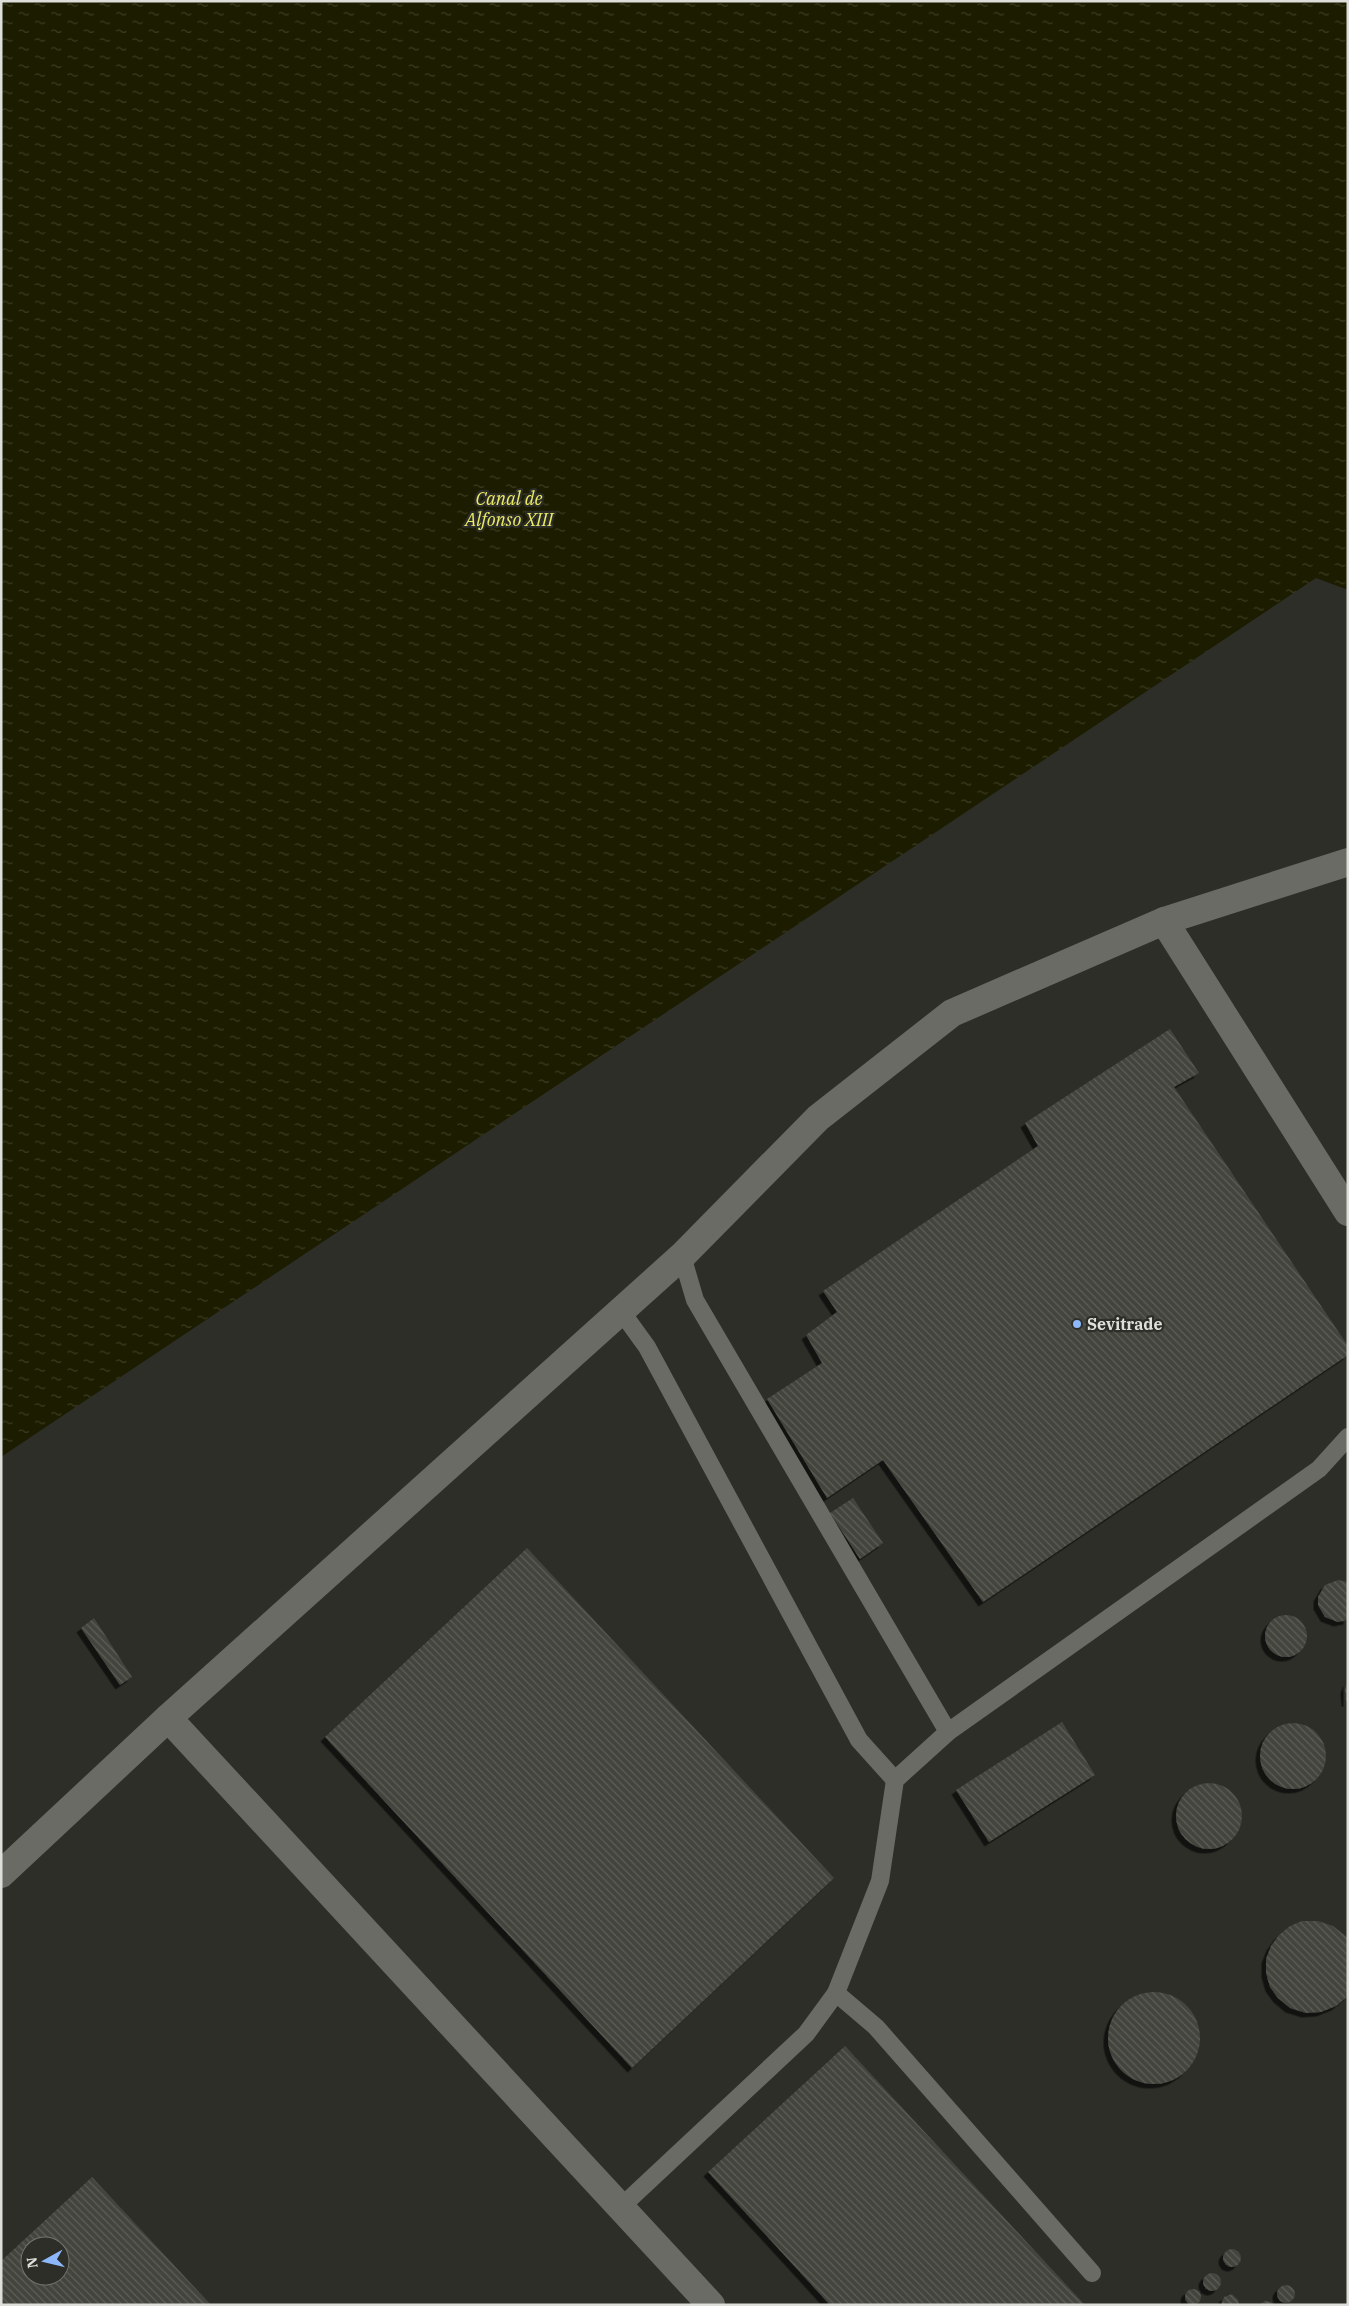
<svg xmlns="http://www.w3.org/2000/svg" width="1349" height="2306" font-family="'IBM Plex Serif',serif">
  <defs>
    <pattern id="water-ripples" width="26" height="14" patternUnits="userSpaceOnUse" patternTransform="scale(1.25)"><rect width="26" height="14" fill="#1c1c00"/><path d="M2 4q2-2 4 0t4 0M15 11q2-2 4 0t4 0" fill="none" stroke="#3d3d25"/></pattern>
    <pattern id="building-back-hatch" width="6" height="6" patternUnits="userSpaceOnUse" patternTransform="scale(1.25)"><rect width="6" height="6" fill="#43443d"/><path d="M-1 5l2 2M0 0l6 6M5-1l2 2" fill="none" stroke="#5e5f58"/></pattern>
    <filter id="shadow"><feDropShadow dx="-4.5" dy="4.5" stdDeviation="0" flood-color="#0009"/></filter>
  </defs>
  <rect width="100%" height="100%" fill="#2d2e28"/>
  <polygon fill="url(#water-ripples)" points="1,1 1348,1 1348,590 1316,578 1,1457"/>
  <g fill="url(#building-back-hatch)" fill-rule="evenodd" filter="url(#shadow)">
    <polygon points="1170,1029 1199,1073 1174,1087 1348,1346 1348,1355 983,1602 883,1460 827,1498 767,1399 822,1363 806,1335 837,1312 823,1291 1038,1146 1025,1123"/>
    <polygon points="853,1498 883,1543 860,1559 830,1513"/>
    <polygon points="527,1548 834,1878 632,2068 325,1737"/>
    <polygon points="1338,1580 1348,1582 1348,1620 1338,1622 1325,1617 1318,1605 1318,1597 1325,1585"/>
    <circle cx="1286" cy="1636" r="21"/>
    <polygon points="94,1618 132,1677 120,1685 81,1628"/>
    <polygon points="1348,1681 1348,1702 1346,1702 1345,1689"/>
    <polygon points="1062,1722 1095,1775 989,1842 956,1790"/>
    <circle cx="1293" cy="1756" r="33"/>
    <circle cx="1209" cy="1816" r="33"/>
    <polygon points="1302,1921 1318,1921 1333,1926 1348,1938 1348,1996 1336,2006 1321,2012 1306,2013 1290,2008 1278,1998 1270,1987 1266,1973 1266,1959 1271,1946 1279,1935 1290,1926"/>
    <circle cx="1154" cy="2038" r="46"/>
    <polygon points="845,2046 1085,2305 830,2305 708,2172"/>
    <path d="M92,2177l119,128h-210v-44zM30,2246h30v30h-30z"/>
    <circle cx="1232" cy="2258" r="9"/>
    <circle cx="1212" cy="2282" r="9"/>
    <circle cx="1286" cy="2294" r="9"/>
    <circle cx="1193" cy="2297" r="8"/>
    <polygon points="1232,2294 1238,2300 1239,2305 1221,2305 1224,2297"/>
    <polygon points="1265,2301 1271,2302 1274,2305 1259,2305"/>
  </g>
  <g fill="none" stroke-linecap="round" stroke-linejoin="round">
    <g stroke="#6a6b64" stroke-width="18">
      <polyline points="682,1256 695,1300 948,1732"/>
      <polyline points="621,1311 647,1347 859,1740 895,1780"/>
      <polyline points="836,1993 876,2027 1092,2273"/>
      <polyline points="621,2207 806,2034 836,1993 880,1881 895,1780 948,1732 1319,1469 1348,1437"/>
    </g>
    <g stroke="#6a6b64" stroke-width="28">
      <polyline points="1164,921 1348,1212"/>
      <polyline points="168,1718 711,2305"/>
      <polyline points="1,1874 168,1718 682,1256 818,1118 952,1013 1164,921 1348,862"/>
    </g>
  </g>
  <circle fill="#8db9fc" stroke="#2d2e28" stroke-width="2" cx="1077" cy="1324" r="5"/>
  <g text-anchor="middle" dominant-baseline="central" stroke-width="4.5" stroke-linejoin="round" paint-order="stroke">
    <g font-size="16" font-weight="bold" fill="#dededb" stroke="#2d2e28" text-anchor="start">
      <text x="1087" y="1324">Sevitrade</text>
    </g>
    <g font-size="18" font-style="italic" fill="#edec66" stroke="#2d2e28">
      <text x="509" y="498">Canal de<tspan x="509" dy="21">Alfonso XIII</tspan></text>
    </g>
  </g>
  <rect width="1349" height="2306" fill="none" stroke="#dededb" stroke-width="5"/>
  <g transform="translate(45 2261) rotate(262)"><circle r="24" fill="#2d2e28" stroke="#747470"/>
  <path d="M0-4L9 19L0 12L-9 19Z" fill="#8db9fc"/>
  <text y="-8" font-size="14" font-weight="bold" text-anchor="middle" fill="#dededb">N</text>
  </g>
</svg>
